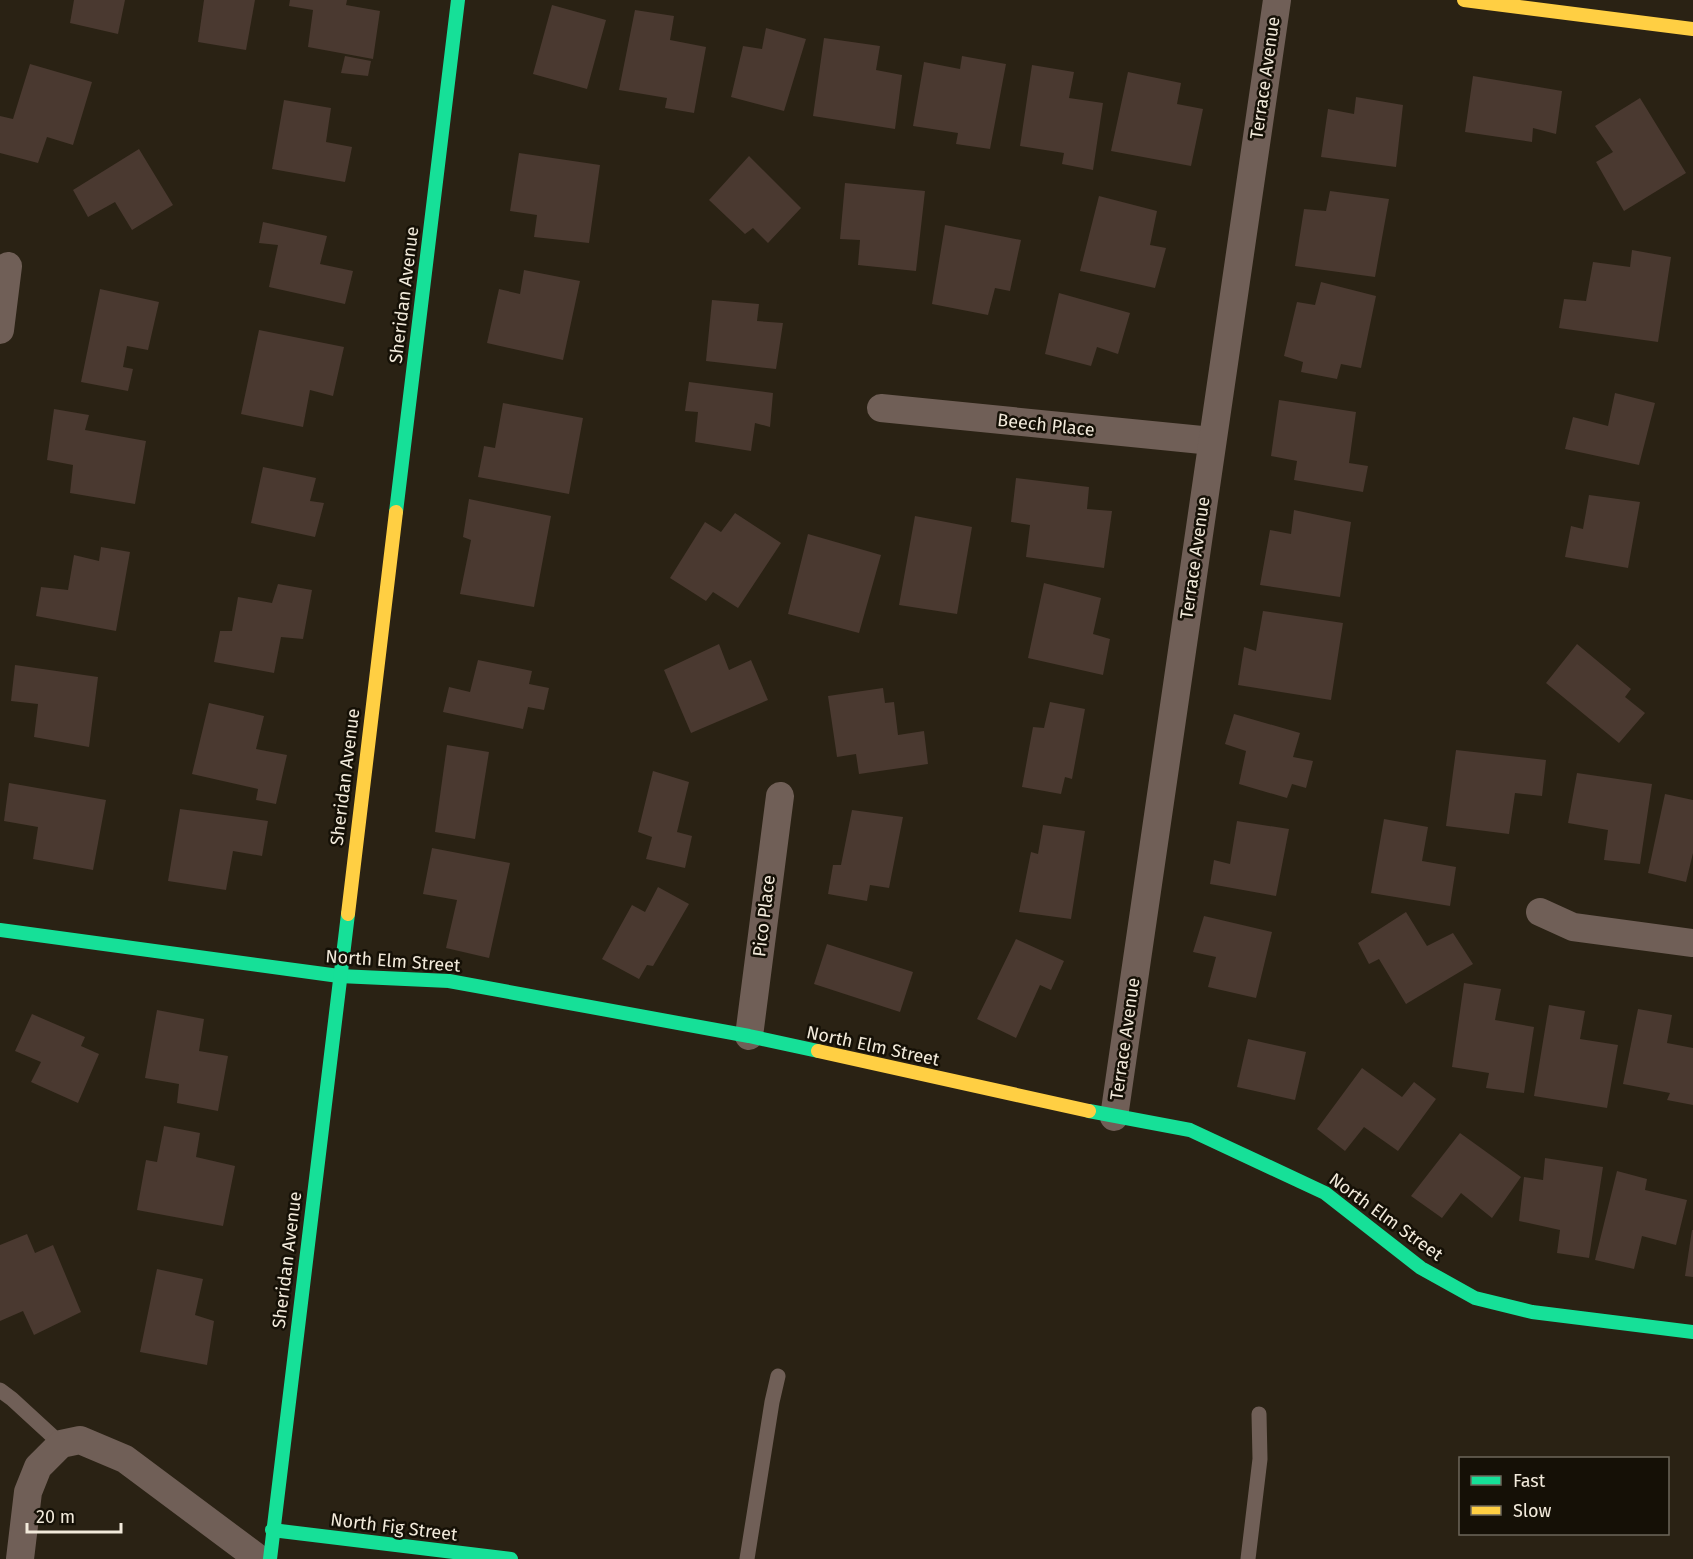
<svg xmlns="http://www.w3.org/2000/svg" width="1693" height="1559" font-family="'Fira Sans',sans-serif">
  <rect width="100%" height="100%" fill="#2a2214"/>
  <g fill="#4a3930">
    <polygon points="74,0 125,0 118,34 70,23"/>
    <polygon points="204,0 255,0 246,50 198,42"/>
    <polygon points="290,0 347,0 346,5 380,11 373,59 308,47 313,10 289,6"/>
    <polygon points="552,5 606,20 587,89 533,74"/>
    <polygon points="635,10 674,16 670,40 706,47 694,113 665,108 667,98 619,90"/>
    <polygon points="766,28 806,39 784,111 731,97 743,46 762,49"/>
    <polygon points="824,38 880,46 876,70 902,75 895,129 813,116"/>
    <polygon points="345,56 371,61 368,76 341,73"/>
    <polygon points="962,56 1006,64 990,149 956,144 958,133 913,126 924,62 960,69"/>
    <polygon points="30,64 92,82 73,145 47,137 38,163 0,153 0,116 13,119"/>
    <polygon points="1032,65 1074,72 1069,98 1103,103 1093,170 1062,164 1064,153 1020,146"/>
    <polygon points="1128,72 1181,83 1177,104 1203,109 1191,166 1111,151"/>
    <polygon points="1473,76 1562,91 1556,134 1533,128 1532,142 1465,132"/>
    <polygon points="1356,97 1403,105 1396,167 1321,157 1328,109 1354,114"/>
    <polygon points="1640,98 1686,173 1624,211 1596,162 1613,152 1595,126"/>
    <polygon points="284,100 331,108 326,142 352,147 345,182 272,169"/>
    <polygon points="139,149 173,205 132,230 115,202 88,217 73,190"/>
    <polygon points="519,153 600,165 589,243 534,237 537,215 510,211"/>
    <polygon points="749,156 801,208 768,243 753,228 745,234 709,200"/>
    <polygon points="845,183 925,191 916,271 858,265 860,240 840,239"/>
    <polygon points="1330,191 1389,199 1375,277 1295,266 1304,209 1326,211"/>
    <polygon points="1099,196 1157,211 1150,245 1166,248 1155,288 1080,271"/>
    <polygon points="263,222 327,236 320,264 353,271 345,304 269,287 278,245 259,243"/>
    <polygon points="945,225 1021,240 1010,291 995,288 988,315 932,304"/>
    <polygon points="1632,250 1671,257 1658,342 1559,328 1564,299 1586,301 1593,262 1630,267"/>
    <polygon points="524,270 580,281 563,360 487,343 499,289 520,294"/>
    <polygon points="1321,282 1376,296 1361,368 1341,364 1337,379 1301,372 1303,362 1284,356 1297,302 1315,305"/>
    <polygon points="100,289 159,302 148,350 127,346 123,367 133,369 128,391 81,382"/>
    <polygon points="1059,293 1130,313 1118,354 1097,347 1091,366 1045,354"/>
    <polygon points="712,300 759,304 757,321 783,323 776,369 706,361"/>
    <polygon points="259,330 344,347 333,396 310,390 303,427 241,414"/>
    <polygon points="689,382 773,393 770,427 755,423 751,451 695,442 698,412 685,411"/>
    <polygon points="1615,393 1655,403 1639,465 1565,449 1573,417 1608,426"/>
    <polygon points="1279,400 1356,412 1349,463 1368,466 1363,492 1294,480 1297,461 1271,456"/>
    <polygon points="503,403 583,418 569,494 478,477 484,446 495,448"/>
    <polygon points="54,409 89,415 85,430 146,441 135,504 70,493 73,465 47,460"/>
    <polygon points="263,467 316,478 310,501 324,503 315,537 251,523"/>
    <polygon points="1016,478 1089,487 1087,509 1112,511 1104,568 1026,557 1030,525 1011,522"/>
    <polygon points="1589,495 1640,502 1628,568 1565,557 1571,526 1583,529"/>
    <polygon points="469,499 551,516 534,607 460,594 471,540 463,537"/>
    <polygon points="1294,510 1351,522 1340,597 1260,585 1270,530 1291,534"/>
    <polygon points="735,513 781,543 738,608 713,592 706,601 670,578 705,522 721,532"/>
    <polygon points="915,516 972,527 957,614 899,605"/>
    <polygon points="808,534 881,555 859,633 788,614"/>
    <polygon points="101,547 130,552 116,631 36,616 41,587 68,590 74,555 99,561"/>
    <polygon points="1044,583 1101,598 1093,634 1110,639 1103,675 1028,658"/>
    <polygon points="278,584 312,590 303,639 281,637 274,673 214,662 220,631 232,631 238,597 272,603"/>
    <polygon points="1263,611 1343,623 1331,700 1238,685 1244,647 1256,651"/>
    <polygon points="719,644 729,670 751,660 768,700 691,733 664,670"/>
    <polygon points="1577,644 1631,689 1625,697 1645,713 1619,743 1546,683"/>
    <polygon points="478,660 532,671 529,684 549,688 544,710 528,707 523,729 443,712 449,687 470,692"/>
    <polygon points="15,665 98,677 89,747 34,737 38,704 11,701"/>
    <polygon points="883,688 885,703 894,702 898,735 924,731 928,764 859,774 856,754 837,757 828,696"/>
    <polygon points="1050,702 1085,709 1072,779 1065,777 1061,794 1022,787 1033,727 1044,728"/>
    <polygon points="209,703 264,716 256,749 287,755 276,804 256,800 258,789 192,774"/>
    <polygon points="1234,714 1300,733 1293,757 1313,761 1306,788 1292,784 1287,798 1239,784 1246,751 1225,744"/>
    <polygon points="447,745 489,752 475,839 435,832"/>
    <polygon points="1456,750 1546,760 1542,796 1515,793 1509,834 1446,826"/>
    <polygon points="653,771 689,782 677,832 692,836 685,868 646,859 652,837 638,832"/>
    <polygon points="1577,773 1652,784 1640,864 1604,860 1608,830 1568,823"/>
    <polygon points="9,783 106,800 93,870 33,859 38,827 4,821"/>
    <polygon points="1665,794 1693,800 1693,853 1686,882 1648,873"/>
    <polygon points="180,809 268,821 262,856 233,851 226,890 168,881"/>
    <polygon points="852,810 903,817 889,888 870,885 867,901 828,894 833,865 841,865"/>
    <polygon points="1384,819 1428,827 1422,861 1456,867 1450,906 1371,893"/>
    <polygon points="1237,821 1289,829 1276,896 1210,884 1214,860 1230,864"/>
    <polygon points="1043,825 1085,831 1071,919 1019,912 1031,852 1038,854"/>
    <polygon points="432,848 510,863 489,958 446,948 457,900 423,894"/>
    <polygon points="658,887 689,904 653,966 647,965 639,979 602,959 632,905 645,912"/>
    <polygon points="1406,912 1427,946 1453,933 1473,964 1406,1004 1379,959 1369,964 1358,943"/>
    <polygon points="1204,916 1272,932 1256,998 1208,987 1216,957 1193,952"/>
    <polygon points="1016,939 1064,961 1051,990 1040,985 1016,1038 977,1019"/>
    <polygon points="827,944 913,972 900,1012 814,984"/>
    <polygon points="1464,983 1501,989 1495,1020 1534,1027 1524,1093 1486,1088 1489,1073 1452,1067"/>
    <polygon points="1549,1005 1585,1011 1580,1039 1618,1045 1607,1108 1534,1096"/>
    <polygon points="1638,1009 1672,1015 1667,1043 1693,1048 1693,1105 1667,1100 1670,1093 1623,1084"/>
    <polygon points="157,1010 204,1019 199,1051 228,1056 218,1111 177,1103 179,1084 145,1078"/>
    <polygon points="32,1014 85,1037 81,1046 99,1054 78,1103 31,1082 41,1062 15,1051"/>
    <polygon points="1248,1039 1306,1052 1295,1100 1237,1087"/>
    <polygon points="1362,1068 1402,1097 1414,1082 1436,1099 1398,1151 1364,1127 1345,1151 1317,1129"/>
    <polygon points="164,1126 200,1133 196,1157 235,1166 223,1226 137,1210 146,1160 157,1162"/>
    <polygon points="1460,1133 1521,1177 1492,1218 1461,1193 1442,1218 1411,1196"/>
    <polygon points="1545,1158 1603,1167 1589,1258 1557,1253 1560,1230 1519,1221 1524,1177 1543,1180"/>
    <polygon points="1617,1171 1647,1179 1645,1190 1687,1200 1676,1245 1642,1236 1634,1269 1595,1260"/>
    <polygon points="1692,1230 1693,1230 1693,1277 1685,1276"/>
    <polygon points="27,1234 35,1253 53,1245 81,1312 34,1335 23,1311 0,1321 0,1245"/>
    <polygon points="157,1269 203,1279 195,1315 214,1321 207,1365 140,1352"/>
  </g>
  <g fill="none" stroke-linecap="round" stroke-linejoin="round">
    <g stroke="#705f57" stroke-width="15">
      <polyline points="0,1390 12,1399 61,1444"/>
      <polyline points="747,1559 772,1402 778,1376"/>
      <polyline points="1248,1559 1260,1459 1259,1414"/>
    </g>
    <g stroke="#705f57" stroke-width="28">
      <polyline points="0,330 8,266"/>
      <polyline points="881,408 1212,441"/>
      <polyline points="1540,912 1573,927 1693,943"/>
      <polyline points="749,1036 780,796"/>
      <polyline points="1114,1117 1277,0"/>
      <polyline points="20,1559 28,1492 38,1467 61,1444 80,1440 125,1459 259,1559"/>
    </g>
    <g stroke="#16e098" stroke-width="14">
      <polyline points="396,512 458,0"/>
      <polyline points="0,930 339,976 449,981 749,1036 818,1051"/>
      <polyline points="1089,1111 1190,1130 1325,1193 1421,1268 1475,1298 1532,1312 1693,1332"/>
      <polyline points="272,1530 511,1559"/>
      <polyline points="270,1559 348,914"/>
    </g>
    <g stroke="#ffcf43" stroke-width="14">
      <polyline points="1464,0 1693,29"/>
      <polyline points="348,914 396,512"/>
      <polyline points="818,1051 1089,1111"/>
    </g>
  </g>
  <g text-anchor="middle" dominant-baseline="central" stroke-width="5" stroke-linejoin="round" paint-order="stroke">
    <g font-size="18" fill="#f2eadb" stroke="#151006">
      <text transform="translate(1265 78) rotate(-82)">Terrace Avenue</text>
      <text transform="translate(404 295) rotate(-83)">Sheridan Avenue</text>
      <text transform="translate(1046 425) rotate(6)">Beech Place</text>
      <text transform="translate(1195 558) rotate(-82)">Terrace Avenue</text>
      <text transform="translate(345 777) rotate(-83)">Sheridan Avenue</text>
      <text transform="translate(764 916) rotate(-83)">Pico Place</text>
      <text transform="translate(393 961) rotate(4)">North Elm Street</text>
      <text transform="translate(1125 1039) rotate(-82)">Terrace Avenue</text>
      <text transform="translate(873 1046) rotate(12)">North Elm Street</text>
      <text transform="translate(1386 1217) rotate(36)">North Elm Street</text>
      <text transform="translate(287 1260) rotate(-83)">Sheridan Avenue</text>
      <text transform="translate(394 1527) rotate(7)">North Fig Street</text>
    </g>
  </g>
  <rect x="1459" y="1457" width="210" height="78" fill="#151006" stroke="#6d675b" stroke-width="1.5"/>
  <rect x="1471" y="1476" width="30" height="9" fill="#16e098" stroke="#6d675b" stroke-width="1.5"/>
  <text x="1513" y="1487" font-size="18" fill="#f2eadb">Fast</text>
  <rect x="1471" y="1506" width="30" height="9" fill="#ffcf43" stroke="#6d675b" stroke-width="1.5"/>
  <text x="1513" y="1517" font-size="18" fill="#f2eadb">Slow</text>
  <path d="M27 1523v9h94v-9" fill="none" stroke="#f2eadb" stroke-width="3"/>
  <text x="36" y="1523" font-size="18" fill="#f2eadb" stroke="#151006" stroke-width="4.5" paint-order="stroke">20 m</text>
</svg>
